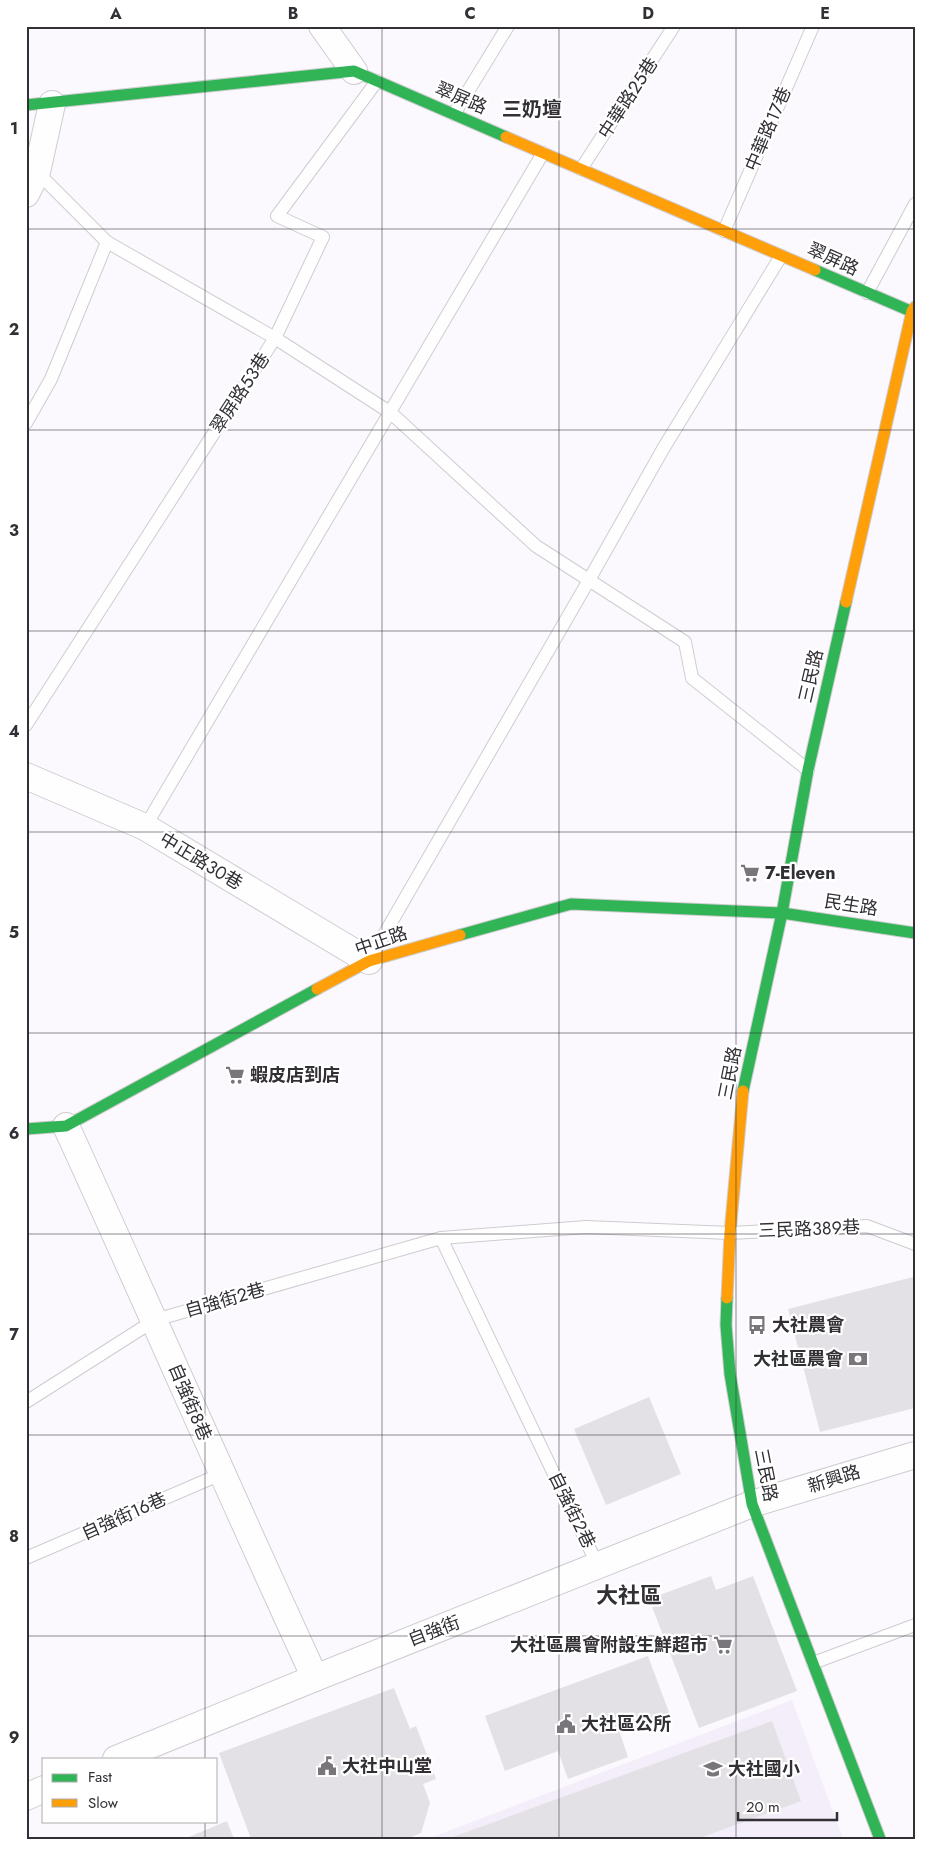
<svg xmlns="http://www.w3.org/2000/svg" width="941" height="1865" font-family="Jost,'Noto Sans TC',sans-serif">
  <rect width="100%" height="100%" fill="#fbf9fd"/>
  <polygon fill="#f3eefa" points="792,1700 843,1839 427,1839"/>
  <g fill="#e3e1e5">
    <polygon points="913,1277 915,1284 915,1408 820,1432 788,1309"/>
    <polygon points="649,1397 681,1474 606,1505 574,1429"/>
    <polygon points="711,1576 716,1590 753,1576 797,1691 699,1728 649,1599"/>
    <polygon points="648,1656 670,1715 620,1733 628,1757 568,1779 558,1751 505,1771 485,1716"/>
    <polygon points="394,1688 410,1729 416,1726 436,1779 423,1784 430,1803 421,1833 407,1839 251,1839 219,1753"/>
    <polygon points="772,1721 801,1801 697,1839 447,1839"/>
    <polygon points="227,1821 234,1839 184,1839"/>
  </g>
  <g fill="none" stroke-linecap="round" stroke-linejoin="round">
    <g stroke="#ceccd0" stroke-width="14">
      <g id="lane">
        <polyline points="454,114 508,26"/>
        <polyline points="581,169 674,26"/>
        <polyline points="37,172 107,242 275,338 391,413 536,546 685,642 692,678 808,770"/>
        <polyline points="724,231 813,26"/>
        <polyline points="867,293 915,204"/>
        <polyline points="26,423 51,379 107,242"/>
        <polyline points="26,725 275,338 323,237 277,216 377,81"/>
        <polyline points="145,827 543,153"/>
        <polyline points="370,959 589,580 663,449 781,256"/>
        <polyline points="441,1238 598,1566"/>
        <polyline points="26,1402 155,1320 441,1238 586,1227 730,1233 867,1226 915,1244"/>
        <polyline points="26,1558 221,1474"/>
        <polyline points="813,1663 915,1625"/>
      </g>
    </g>
    <g stroke="#ceccd0" stroke-width="28">
      <g id="street">
        <polyline points="322,26 354,71"/>
        <polyline points="26,194 37,172 52,104"/>
        <polyline points="26,776 145,827 369,961"/>
        <path d="M66,1126c84,183 164,368 249,552"/>
        <polyline points="116,1759 315,1678 752,1504 915,1455"/>
        <polyline points="26,1797 44,1789"/>
      </g>
    </g>
    <g stroke="#ceccd0" stroke-width="13">
      <g id="fast">
        <polyline points="26,105 354,71 506,137"/>
        <polyline points="815,270 915,313"/>
        <polyline points="460,935 571,904 782,913 915,933"/>
        <polyline points="743,1091 782,913 808,770 846,602"/>
        <polyline points="26,1129 66,1126 317,989"/>
        <polyline points="727,1298 726,1325 730,1374 752,1504 880,1839"/>
      </g>
    </g>
    <g stroke="#ceccd0" stroke-width="13">
      <g id="slow">
        <polyline points="506,137 815,270"/>
        <polyline points="846,602 912,311 915,307"/>
        <polyline points="317,989 369,961 460,935"/>
        <polyline points="727,1298 730,1233 743,1091"/>
      </g>
    </g>
    <use href="#lane" stroke="#fefeff" stroke-width="12"/>
    <use href="#street" stroke="#fefeff" stroke-width="26"/>
    <use href="#fast" stroke="#30b455" stroke-width="11"/>
    <use href="#slow" stroke="#ff9f0a" stroke-width="11"/>
  </g>
  <path fill="none" stroke="#322f35" stroke-width="1" stroke-opacity="0.55" d="M205,26v1733M382,26v1813M559,26v1813M736,26v1813M26,229h889M26,430h889M26,631h889M26,832h889M26,1033h889M26,1234h889M26,1435h889M26,1636h889M205,1821v18"/>
  <defs>
    <g id="supermarket-bare" transform="scale(1.5)"><path d="M-6-5.5h2.5l.6 2H6L4.5 2H-2.5L-4.4-4H-6ZM-1.5 3.2a1.3 1.3 0 1 0 .1 0ZM3 3.2a1.3 1.3 0 1 0 .1 0Z" fill="#78767b" stroke="#fff" stroke-width="2.5" paint-order="stroke"/></g>
    <g id="bus-bare" transform="scale(1.5)"><path d="M-5-6H5V4H4V6H2V4H-2V6H-4V4H-5ZM-3.5-4V0h7V-4ZM-3.5 1.2v1.5H-2V1.2ZM2 1.2v1.5H3.5V1.2Z" fill="#78767b" stroke="#fff" stroke-width="2.5" paint-order="stroke"/></g>
    <g id="bank-bare" transform="scale(1.5)"><path d="M-6-4H6V4H-6ZM0-2.3a2.3 2.3 0 1 0 0 4.6a2.3 2.3 0 1 0 0-4.6Z" fill="#78767b" stroke="#fff" stroke-width="2.5" paint-order="stroke"/></g>
    <g id="civic-bare" transform="scale(1.5)"><path d="M-.6-6.5H3V-4.5H.6V-3L4-1V1h2V6H-6V1h2V-1L-.6-3ZM-1.2 2.5V6h2.4V2.5Z" fill="#78767b" stroke="#fff" stroke-width="2.5" paint-order="stroke"/></g>
    <g id="school-bare" transform="scale(1.5)"><path d="M0-5L7-2L0 1L-7-2ZM-4 1L0 2.5L4 1V4Q0 6-4 4Z" fill="#78767b" stroke="#fff" stroke-width="2.5" paint-order="stroke"/></g>
  </defs>
  <g fill-rule="evenodd">
    <use href="#supermarket-bare" x="750" y="873"/>
    <use href="#supermarket-bare" x="235" y="1075"/>
    <use href="#bus-bare" x="757" y="1325"/>
    <use href="#bank-bare" x="858" y="1359"/>
    <use href="#supermarket-bare" x="723" y="1645"/>
    <use href="#civic-bare" x="566" y="1724"/>
    <use href="#civic-bare" x="327" y="1766"/>
    <use href="#school-bare" x="713" y="1769"/>
  </g>
  <g text-anchor="middle" dominant-baseline="central" stroke-width="4.5" stroke-linejoin="round" paint-order="stroke">
    <g font-size="18" fill="#322f35" stroke="#fff">
      <text transform="translate(461 98) rotate(23)">翠屏路</text>
      <text transform="translate(628 98) rotate(-57)">中華路25巷</text>
      <text transform="translate(768 129) rotate(-67)">中華路17巷</text>
      <text transform="translate(833 259) rotate(24)">翠屏路</text>
      <text transform="translate(240 393) rotate(-57)">翠屏路53巷</text>
      <text transform="translate(811 676) rotate(-77)">三民路</text>
      <text transform="translate(201 861) rotate(31)">中正路30巷</text>
      <text transform="translate(851 905) rotate(9)">民生路</text>
      <text transform="translate(381 941) rotate(-19)">中正路</text>
      <text transform="translate(730 1073) rotate(-79)">三民路</text>
      <text transform="translate(809 1229) rotate(-2)">三民路389巷</text>
      <text transform="translate(225 1300) rotate(-16)">自強街2巷</text>
      <text transform="translate(190 1402) rotate(67)">自強街8巷</text>
      <text transform="translate(766 1475) rotate(79)">三民路</text>
      <text transform="translate(834 1479) rotate(-17)">新興路</text>
      <text transform="translate(572 1510) rotate(64)">自強街2巷</text>
      <text transform="translate(124 1516) rotate(-24)">自強街16巷</text>
      <text transform="translate(434 1631) rotate(-21)">自強街</text>
    </g>
    <g font-size="18" font-weight="bold" fill="#322f35" stroke="#fff" text-anchor="start">
      <text x="765" y="873">7-Eleven</text>
      <text x="250" y="1075">蝦皮店到店</text>
      <text x="772" y="1325">大社農會</text>
      <text x="843" y="1359" text-anchor="end">大社區農會</text>
      <text x="708" y="1645" text-anchor="end">大社區農會附設生鮮超市</text>
      <text x="581" y="1724">大社區公所</text>
      <text x="342" y="1766">大社中山堂</text>
      <text x="728" y="1769">大社國小</text>
    </g>
    <g font-size="20" font-weight="bold" fill="#322f35" stroke="#fff">
      <text x="532" y="109">三奶壇</text>
    </g>
    <g font-size="22" font-weight="bold" fill="#322f35" stroke="#fff">
      <text x="629" y="1595">大社區</text>
    </g>
  </g>
  <rect width="941" height="1865" fill="none" stroke="#ffffff" stroke-width="55"/>
  <rect x="42" y="1758" width="175" height="65" fill="#ffffff" stroke="#adacae"/>
  <rect x="52" y="1774" width="25" height="8" fill="#30b455" stroke="#adacae"/>
  <text x="88" y="1782" font-size="15" fill="#322f35">Fast</text>
  <rect x="52" y="1799" width="25" height="8" fill="#ff9f0a" stroke="#adacae"/>
  <text x="88" y="1808" font-size="15" fill="#322f35">Slow</text>
  <path d="M738 1812v8h99v-8" fill="none" stroke="#322f35" stroke-width="2.5"/>
  <text x="746" y="1812" font-size="15" fill="#322f35" stroke="#ffffff" stroke-width="4" paint-order="stroke">20 m</text>
  <rect x="28" y="28" width="886" height="1810" fill="none" stroke="#322f35" stroke-width="2"/>
  <g font-size="16" text-anchor="middle" font-weight="bold" fill="#322f35">
    <text x="116" y="19">A</text>
    <text x="293" y="19">B</text>
    <text x="470" y="19">C</text>
    <text x="648" y="19">D</text>
    <text x="825" y="19">E</text>
    <text x="14" y="134">1</text>
    <text x="14" y="335">2</text>
    <text x="14" y="536">3</text>
    <text x="14" y="737">4</text>
    <text x="14" y="938">5</text>
    <text x="14" y="1139">6</text>
    <text x="14" y="1340">7</text>
    <text x="14" y="1542">8</text>
    <text x="14" y="1743">9</text>
  </g>
</svg>
